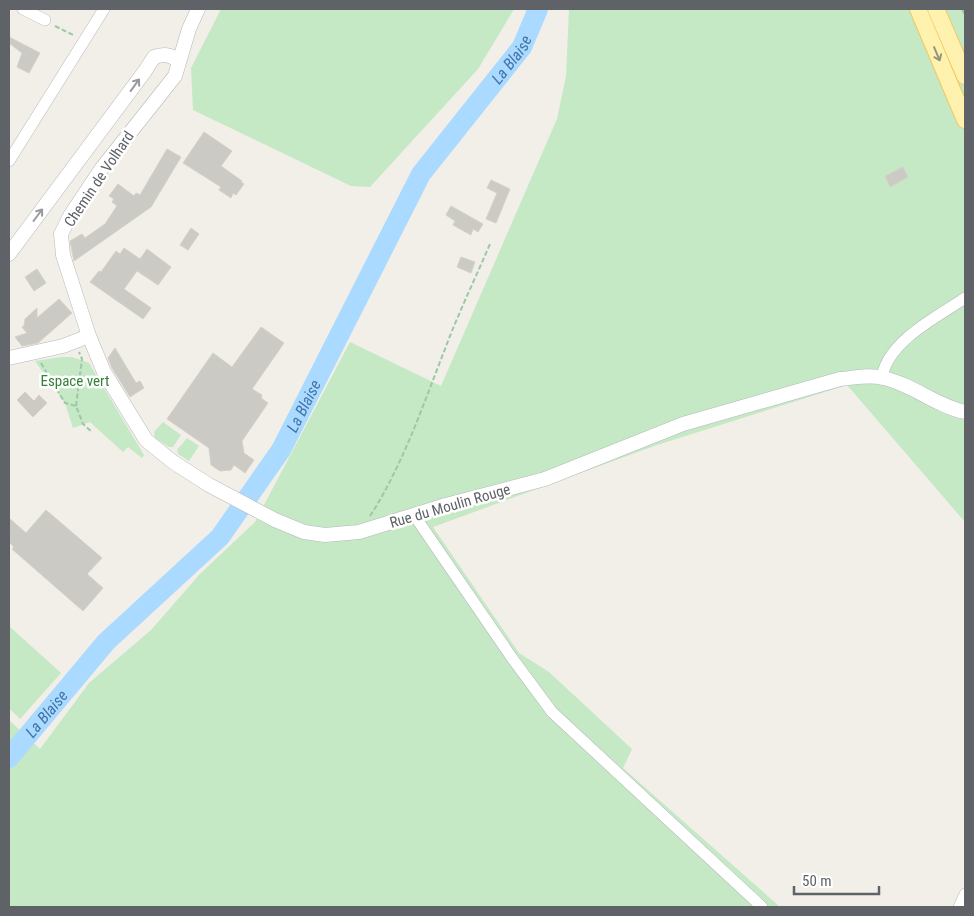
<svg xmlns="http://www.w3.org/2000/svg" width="974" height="916" font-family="'Roboto Condensed',sans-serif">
  <rect width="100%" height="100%" fill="#f1efe8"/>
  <g fill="#c5e8c5">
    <polygon points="221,9 514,9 478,69 370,187 351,186 193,110 191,68"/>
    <polygon points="567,9 965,9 965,522 847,385 657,445 433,527 519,653 549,672 632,749 623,768 780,907 9,907 9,720 40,749 89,683 151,630 200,574 255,522 350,342 441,386 557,119 566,76 569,10"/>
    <polygon points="62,357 72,357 89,363 144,455 142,458 128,447 123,452 90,422 73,428 65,403 35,361"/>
    <polygon points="163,422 181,435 173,447 169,447 155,438 154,432"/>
    <polygon points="187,438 199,446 189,461 178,454 177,450"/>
    <polygon points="9,626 61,673 20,719 9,708"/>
  </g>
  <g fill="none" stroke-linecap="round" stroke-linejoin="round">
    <path stroke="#aadaff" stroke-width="20" id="s1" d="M9,758l97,-116 114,-105 61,-87 140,-276 101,-127 16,-38"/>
  </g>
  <g fill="#cccac5" stroke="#d6d1c6">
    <polygon points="9,37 40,53 29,73 17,67 22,53 9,43"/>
    <polygon points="204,132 232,151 221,166 242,181 241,182 244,184 236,195 233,193 231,198 219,190 221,187 183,163"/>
    <polygon points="167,149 181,157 151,207 74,261 70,241 82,234 85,238 105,224 117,206 112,202 114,199 109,196 118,184 134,196 136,193 140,195"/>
    <polygon points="903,167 908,177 890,187 885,176"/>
    <polygon points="491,180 510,189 496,223 486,219 497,193 487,188"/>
    <polygon points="451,206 483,224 478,232 473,229 471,235 453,225 455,221 446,215"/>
    <polygon points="191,228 199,234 188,250 180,245"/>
    <polygon points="124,248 140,259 147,249 171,267 158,285 137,271 124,289 151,308 143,319 90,282 99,271 101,272 116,251 120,254"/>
    <polygon points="461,257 475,262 471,273 457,267"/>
    <polygon points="37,269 46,283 34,291 25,277"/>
    <polygon points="59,299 72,313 38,343 22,346 15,337 27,333 22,327 24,326 25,319 37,308 37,318"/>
    <polygon points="261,327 284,343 252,389 262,395 261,398 268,403 242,441 244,453 254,460 245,473 234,465 231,470 220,471 211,465 209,448 167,419 213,353 232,367"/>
    <polygon points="115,348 136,383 140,381 144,388 130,397 112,368 108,358"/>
    <polygon points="25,392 34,401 39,395 47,403 33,417 17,400"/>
    <polygon points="46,510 102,558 87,574 103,588 83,611 12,549 14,547 9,542 9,518 26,533"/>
  </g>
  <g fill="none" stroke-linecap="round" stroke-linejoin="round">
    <g stroke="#b5b8bc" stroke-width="12">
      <g id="minor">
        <polyline points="23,9 45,20"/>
        <polyline points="9,161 104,9"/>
        <path d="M882,377c6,-36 55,-60 83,-79"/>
        <polyline points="414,515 512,658 552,712 762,907"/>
        <polyline points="959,907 965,894"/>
      </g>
    </g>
    <g stroke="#b5b8bc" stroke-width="15">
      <g id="tertiary">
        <path d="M198,9l-9,20 -14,47 -73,92 -32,48 -9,18 2,21 26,81 15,36 42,68 27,22 36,23 66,35 29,12 21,3 34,-3 87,-27 99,-26 138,-55 157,-45c13,-1 30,-5 43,-1 29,6 53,28 82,34"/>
        <path d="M9,254l136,-183 9,-14c10,-3 16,-3 24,4"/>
        <polyline points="9,358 63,346 89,336"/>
      </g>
    </g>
    <g stroke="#f2c960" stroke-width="18">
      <g id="primary">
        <polyline points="918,9 965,120"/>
        <polyline points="936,9 965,76"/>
      </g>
    </g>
    <g stroke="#9cc7a9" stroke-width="2" stroke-dasharray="5 2.5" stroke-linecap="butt">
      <polyline points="962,9 965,15"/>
      <polyline points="55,26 75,36"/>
      <polyline points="41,363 65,403 76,406 83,424 91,431"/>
      <polyline points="76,406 82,359 79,352"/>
      <path d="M370,516c33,-51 53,-111 75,-167 13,-35 30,-70 45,-105"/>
    </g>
    <use href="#minor" stroke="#fff" stroke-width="11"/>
    <use href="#tertiary" stroke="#fff" stroke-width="14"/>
    <use href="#primary" stroke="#fff2af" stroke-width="16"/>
  </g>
  <defs><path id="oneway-shaft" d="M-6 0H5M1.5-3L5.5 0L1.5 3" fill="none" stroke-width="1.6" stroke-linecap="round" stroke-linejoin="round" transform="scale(1.25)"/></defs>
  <use stroke="#979581" href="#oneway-shaft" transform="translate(937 54) rotate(67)"/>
  <g stroke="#979a9d">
    <use href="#oneway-shaft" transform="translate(135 85) rotate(-54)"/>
    <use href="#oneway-shaft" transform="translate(38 215) rotate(-53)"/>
  </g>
  <g text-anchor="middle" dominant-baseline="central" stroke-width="5" stroke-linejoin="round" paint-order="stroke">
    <g font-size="15" fill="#5f6368" stroke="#fff">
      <text transform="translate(99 179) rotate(-56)">Chemin de Volhard</text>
      <text transform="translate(450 506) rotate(-16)">Rue du Moulin Rouge</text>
    </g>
    <g font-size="15" fill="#348238" stroke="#fff">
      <text x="75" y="381">Espace vert</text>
    </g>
    <g font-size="16" font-style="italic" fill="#4174aa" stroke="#fff">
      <text stroke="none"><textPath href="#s1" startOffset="868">La Blaise</textPath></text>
      <text stroke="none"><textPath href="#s1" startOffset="462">La Blaise</textPath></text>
      <text stroke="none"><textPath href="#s1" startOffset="58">La Blaise</textPath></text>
    </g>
  </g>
  <rect width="974" height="916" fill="none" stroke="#5f6368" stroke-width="20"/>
  <path d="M794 886v8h85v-8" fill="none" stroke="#5f6368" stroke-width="2.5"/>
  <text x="802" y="886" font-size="15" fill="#5f6368" stroke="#ffffff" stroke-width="4" paint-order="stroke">50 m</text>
</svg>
